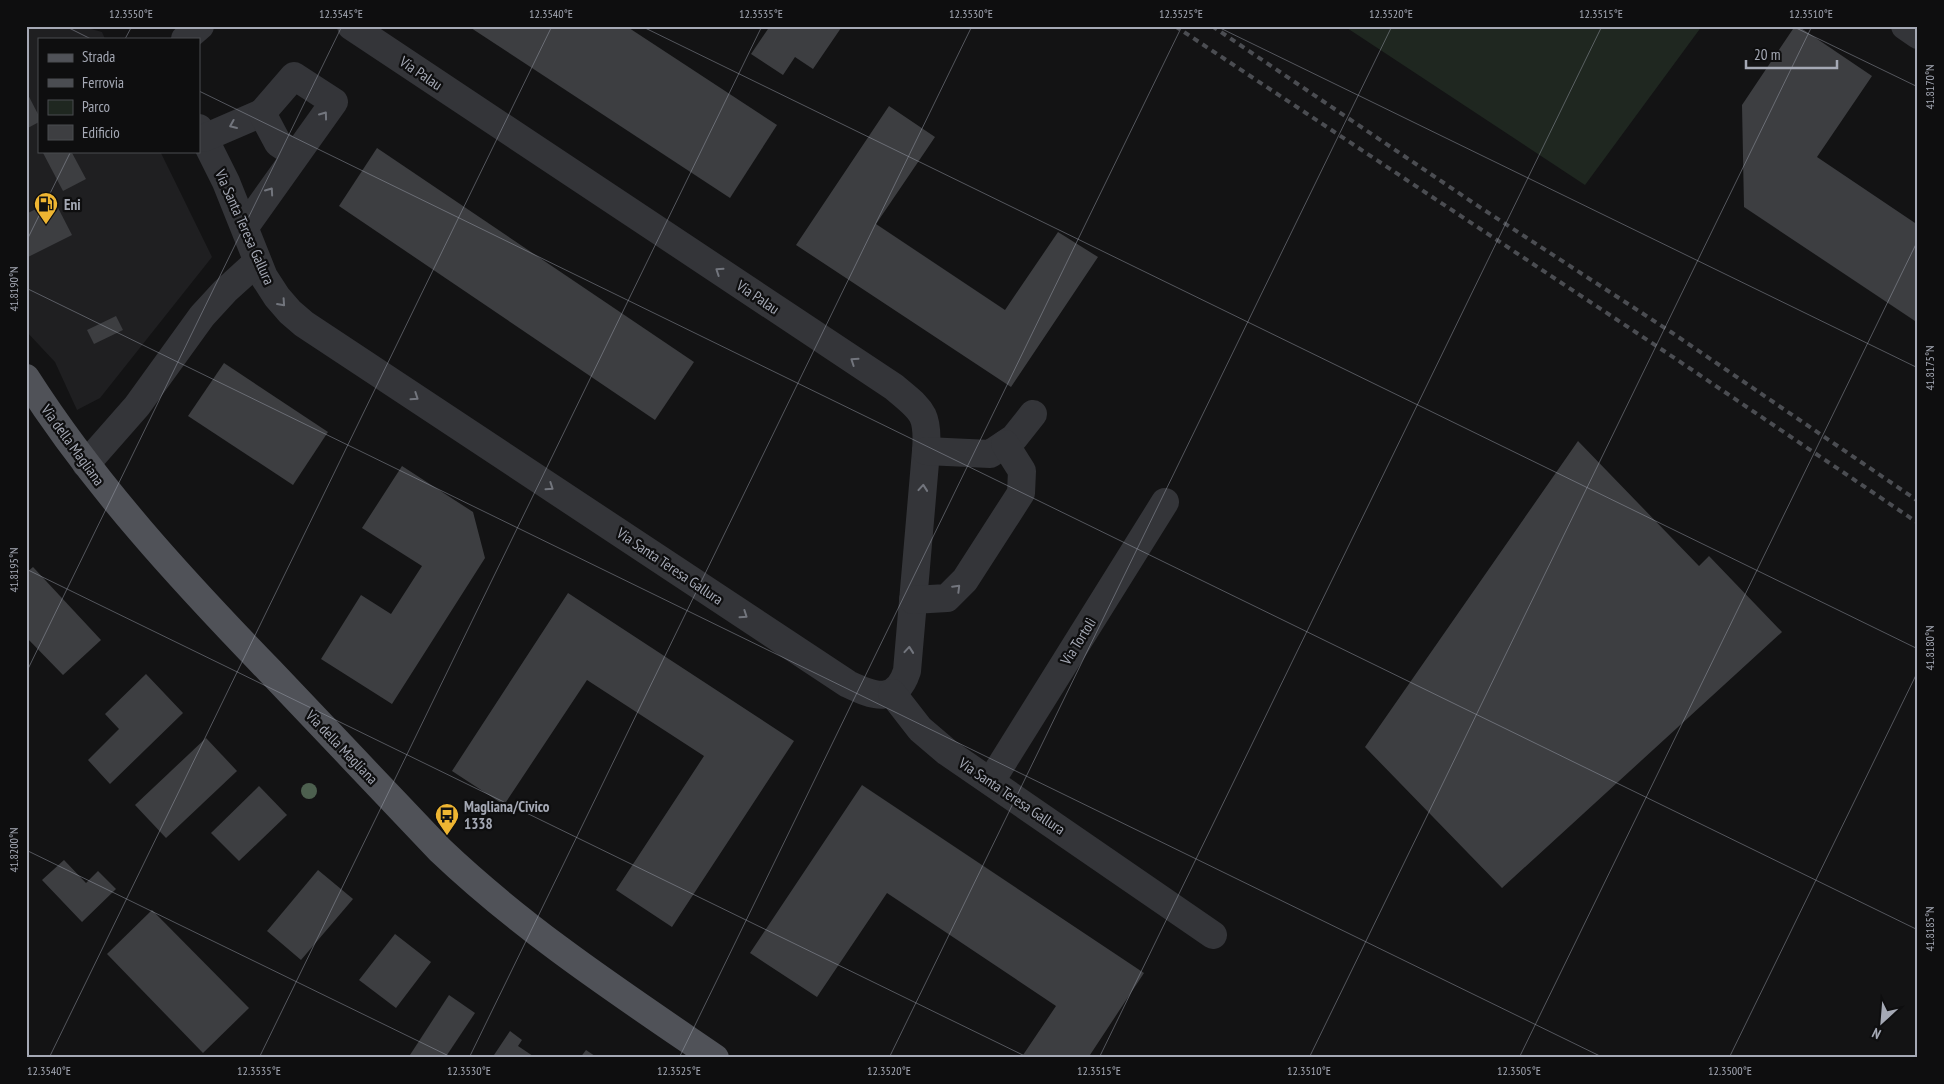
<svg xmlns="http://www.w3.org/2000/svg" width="1944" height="1084" font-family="'PT Sans Narrow',sans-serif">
  <rect width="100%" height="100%" fill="#131314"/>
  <polygon fill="#1f1f21" points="26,26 80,26 102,32 105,39 39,39 39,151 160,151 212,257 100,398 77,410 55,362 26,331"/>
  <polygon fill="#1f2720" points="1344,26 1702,26 1585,185"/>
  <g fill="#3d3e41">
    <polygon points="468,26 626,26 777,125 730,198"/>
    <polygon points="770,26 838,26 841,28 813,69 795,57 783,75 751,54"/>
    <polygon points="1795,26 1798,26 1872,76 1817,157 1918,225 1918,323 1744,207 1742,105"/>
    <polygon points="26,91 39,116 39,122 26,129"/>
    <polygon points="889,106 935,137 876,224 1005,310 1058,232 1098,257 1011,387 796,245"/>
    <polygon points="377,148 694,362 655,420 339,206"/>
    <polygon points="42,151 71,151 86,179 63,191"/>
    <polygon points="54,200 72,235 26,258 26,214"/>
    <polygon points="116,316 123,330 94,344 87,330"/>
    <polygon points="224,363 328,432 293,485 188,416"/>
    <polygon points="1578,441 1699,566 1709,556 1782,632 1502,888 1365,747"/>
    <polygon points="402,466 473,512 485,558 392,704 321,659 361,595 391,614 422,566 362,528"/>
    <polygon points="33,567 101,640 63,675 26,637 26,573"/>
    <polygon points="568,593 794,741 672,927 616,890 704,756 587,680 504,805 452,771"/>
    <polygon points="146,674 183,713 110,784 88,760 119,729 105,714"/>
    <polygon points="206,738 237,771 166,838 135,805"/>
    <polygon points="862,785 1144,973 1088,1058 1021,1058 1056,1006 887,893 817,997 750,953"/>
    <polygon points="259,786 287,815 239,861 211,833"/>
    <polygon points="64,860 86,883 98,871 116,889 82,922 42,880"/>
    <polygon points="318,870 353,899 301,960 267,931"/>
    <polygon points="152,910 249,1008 203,1053 107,954"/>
    <polygon points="395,934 431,962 396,1008 359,980"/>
    <polygon points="449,995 475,1013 445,1058 408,1058"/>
    <polygon points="510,1031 522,1040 518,1046 536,1058 492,1058"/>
    <polygon points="586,1050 598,1058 580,1058"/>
  </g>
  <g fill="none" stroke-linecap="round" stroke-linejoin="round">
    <g stroke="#343539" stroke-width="28">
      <polyline points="1905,26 1918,35"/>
      <polyline points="185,39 200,26"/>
      <path d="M199,128l27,54 38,95 13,20 13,15 14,12 544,360c25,12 48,21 59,-13l19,-220c3,-39 -5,-41 -32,-64l-543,-361"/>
      <polyline points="204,138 262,113"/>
      <polyline points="245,227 334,102 294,76 262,113 278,143 296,155"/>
      <polyline points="926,451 990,454 1014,438 1033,414"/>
      <polyline points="86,464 137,406 202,316 225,291 257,262"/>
      <polyline points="913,600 947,598 965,580 1021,493 1022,471 1005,444"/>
      <polyline points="892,693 920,729 947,752 1213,935"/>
      <polyline points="991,781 1165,502"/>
    </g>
    <path stroke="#505258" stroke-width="28" d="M26,378c69,108 155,201 244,293 57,60 113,119 170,179 84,80 180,143 275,208"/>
    <g stroke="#4b4d52" stroke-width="4" stroke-dasharray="6 5" stroke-linecap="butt">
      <polyline points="1175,26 1676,359 1918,523"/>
      <polyline points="1212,26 1475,204 1671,332 1918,501"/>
    </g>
  </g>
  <circle fill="#4d604f" cx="309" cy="791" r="8"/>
  <defs><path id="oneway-chevron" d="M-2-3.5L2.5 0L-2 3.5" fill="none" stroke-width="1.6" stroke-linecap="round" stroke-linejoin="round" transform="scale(1.25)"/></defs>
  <g stroke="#72757d">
    <use href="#oneway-chevron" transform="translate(324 115) rotate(-54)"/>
    <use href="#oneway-chevron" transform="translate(233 125) rotate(157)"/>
    <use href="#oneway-chevron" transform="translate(270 191) rotate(-55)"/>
    <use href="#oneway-chevron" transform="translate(719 271) rotate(-146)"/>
    <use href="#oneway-chevron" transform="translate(282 303) rotate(48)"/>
    <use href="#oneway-chevron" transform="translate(854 361) rotate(-146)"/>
    <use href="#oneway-chevron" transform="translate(415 397) rotate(34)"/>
    <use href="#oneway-chevron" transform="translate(550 487) rotate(34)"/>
    <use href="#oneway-chevron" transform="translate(923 488) rotate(-85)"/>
    <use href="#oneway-chevron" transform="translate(957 588) rotate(-45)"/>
    <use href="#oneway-chevron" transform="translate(744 615) rotate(34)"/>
    <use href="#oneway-chevron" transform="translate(909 650) rotate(-85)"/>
  </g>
  <path fill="none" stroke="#a5a9b5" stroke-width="1" stroke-opacity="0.45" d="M65,26l26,13M641,26l1277,623M1216,26l702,342M1792,26l126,61M125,39l7,-13M199,91l1719,839M26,242l45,-91M26,288l1578,770M26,569l1003,489M26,673l316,-647M26,850l427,208M49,1058l503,-1032M259,1058l503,-1032M469,1058l503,-1032M679,1058l503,-1032M889,1058l503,-1032M1099,1058l503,-1032M1309,1058l503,-1032M1519,1058l399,-818M1729,1058l189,-387"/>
  <defs>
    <g id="fuel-pin" transform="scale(1.25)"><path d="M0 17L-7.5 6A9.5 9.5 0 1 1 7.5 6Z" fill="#eeb532" stroke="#0e0e0f"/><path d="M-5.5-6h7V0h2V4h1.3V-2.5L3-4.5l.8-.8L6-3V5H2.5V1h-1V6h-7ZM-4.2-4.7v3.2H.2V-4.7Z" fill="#111"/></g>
    <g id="bus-pin" transform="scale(1.25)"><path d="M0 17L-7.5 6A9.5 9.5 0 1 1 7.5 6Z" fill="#eeb532" stroke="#0e0e0f"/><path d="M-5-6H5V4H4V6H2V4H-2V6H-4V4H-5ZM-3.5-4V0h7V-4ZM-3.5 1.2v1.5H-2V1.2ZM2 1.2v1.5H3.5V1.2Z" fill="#111"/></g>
  </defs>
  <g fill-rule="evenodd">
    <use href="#fuel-pin" x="46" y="204"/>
    <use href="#bus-pin" x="447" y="815"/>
  </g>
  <g text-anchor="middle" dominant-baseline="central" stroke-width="4.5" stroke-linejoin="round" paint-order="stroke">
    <g font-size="15" fill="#a5a9b5" stroke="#0e0e0f">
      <text transform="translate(421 73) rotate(34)">Via Palau</text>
      <text transform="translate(245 227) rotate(66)">Via Santa Teresa Gallura</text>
      <text transform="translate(758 297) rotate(34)">Via Palau</text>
      <text transform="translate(73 445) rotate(54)">Via della Magliana</text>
      <text transform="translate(670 566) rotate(34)">Via Santa Teresa Gallura</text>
      <text transform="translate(1078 641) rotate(-58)">Via Tortolì</text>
      <text transform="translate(342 747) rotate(46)">Via della Magliana</text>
      <text transform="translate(1012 796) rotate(34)">Via Santa Teresa Gallura</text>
    </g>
    <g font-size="15" font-weight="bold" fill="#a5a9b5" stroke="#0e0e0f" text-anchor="start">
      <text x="64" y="204">Eni</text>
      <text x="464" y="806">Magliana/Civico<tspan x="464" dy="17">1338</tspan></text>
    </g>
  </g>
  <rect width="1944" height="1084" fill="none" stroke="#0e0e0f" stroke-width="55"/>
  <rect x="38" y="38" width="162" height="115" fill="#0e0e0f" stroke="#4a4c51"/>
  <rect x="48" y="54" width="25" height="8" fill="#505258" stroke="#4a4c51"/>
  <text x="82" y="62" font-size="15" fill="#a5a9b5">Strada</text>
  <rect x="48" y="79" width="25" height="8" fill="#4b4d52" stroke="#4a4c51"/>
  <text x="82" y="88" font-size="15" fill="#a5a9b5">Ferrovia</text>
  <rect x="48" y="100" width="25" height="15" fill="#1f2720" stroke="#4a4c51"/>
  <text x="82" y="112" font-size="15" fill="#a5a9b5">Parco</text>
  <rect x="48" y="125" width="25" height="15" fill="#3d3e41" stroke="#4a4c51"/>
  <text x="82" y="138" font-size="15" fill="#a5a9b5">Edificio</text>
  <g transform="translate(1882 1022) rotate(206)" stroke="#0e0e0f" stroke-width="4" paint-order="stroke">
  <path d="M0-4L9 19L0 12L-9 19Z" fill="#a5a9b5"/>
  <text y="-8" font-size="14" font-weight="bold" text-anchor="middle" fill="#a5a9b5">N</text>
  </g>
  <path d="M1746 60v8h91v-8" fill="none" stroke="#a5a9b5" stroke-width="2.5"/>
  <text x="1754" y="60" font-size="15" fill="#a5a9b5" stroke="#0e0e0f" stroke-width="4" paint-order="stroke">20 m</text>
  <rect x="28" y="28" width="1888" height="1028" fill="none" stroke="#a5a9b5" stroke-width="2"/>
  <g font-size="12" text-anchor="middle" fill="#a5a9b5">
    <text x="131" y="18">12.3550°E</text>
    <text x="341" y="18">12.3545°E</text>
    <text x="551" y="18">12.3540°E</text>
    <text x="761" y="18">12.3535°E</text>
    <text x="971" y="18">12.3530°E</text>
    <text x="1181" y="18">12.3525°E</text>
    <text x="1391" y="18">12.3520°E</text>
    <text x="1601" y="18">12.3515°E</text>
    <text x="1811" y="18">12.3510°E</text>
    <text transform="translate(1930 87) rotate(-90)" y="4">41.8170°N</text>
    <text transform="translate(14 289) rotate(-90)" y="4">41.8190°N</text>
    <text transform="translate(1930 368) rotate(-90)" y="4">41.8175°N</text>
    <text transform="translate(14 570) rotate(-90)" y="4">41.8195°N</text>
    <text transform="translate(1930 648) rotate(-90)" y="4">41.8180°N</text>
    <text transform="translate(14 850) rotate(-90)" y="4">41.8200°N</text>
    <text transform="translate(1930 929) rotate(-90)" y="4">41.8185°N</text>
    <text x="49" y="1075">12.3540°E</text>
    <text x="259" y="1075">12.3535°E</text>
    <text x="469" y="1075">12.3530°E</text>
    <text x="679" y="1075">12.3525°E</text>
    <text x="889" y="1075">12.3520°E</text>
    <text x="1099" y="1075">12.3515°E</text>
    <text x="1309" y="1075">12.3510°E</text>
    <text x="1519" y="1075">12.3505°E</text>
    <text x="1730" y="1075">12.3500°E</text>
  </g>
</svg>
